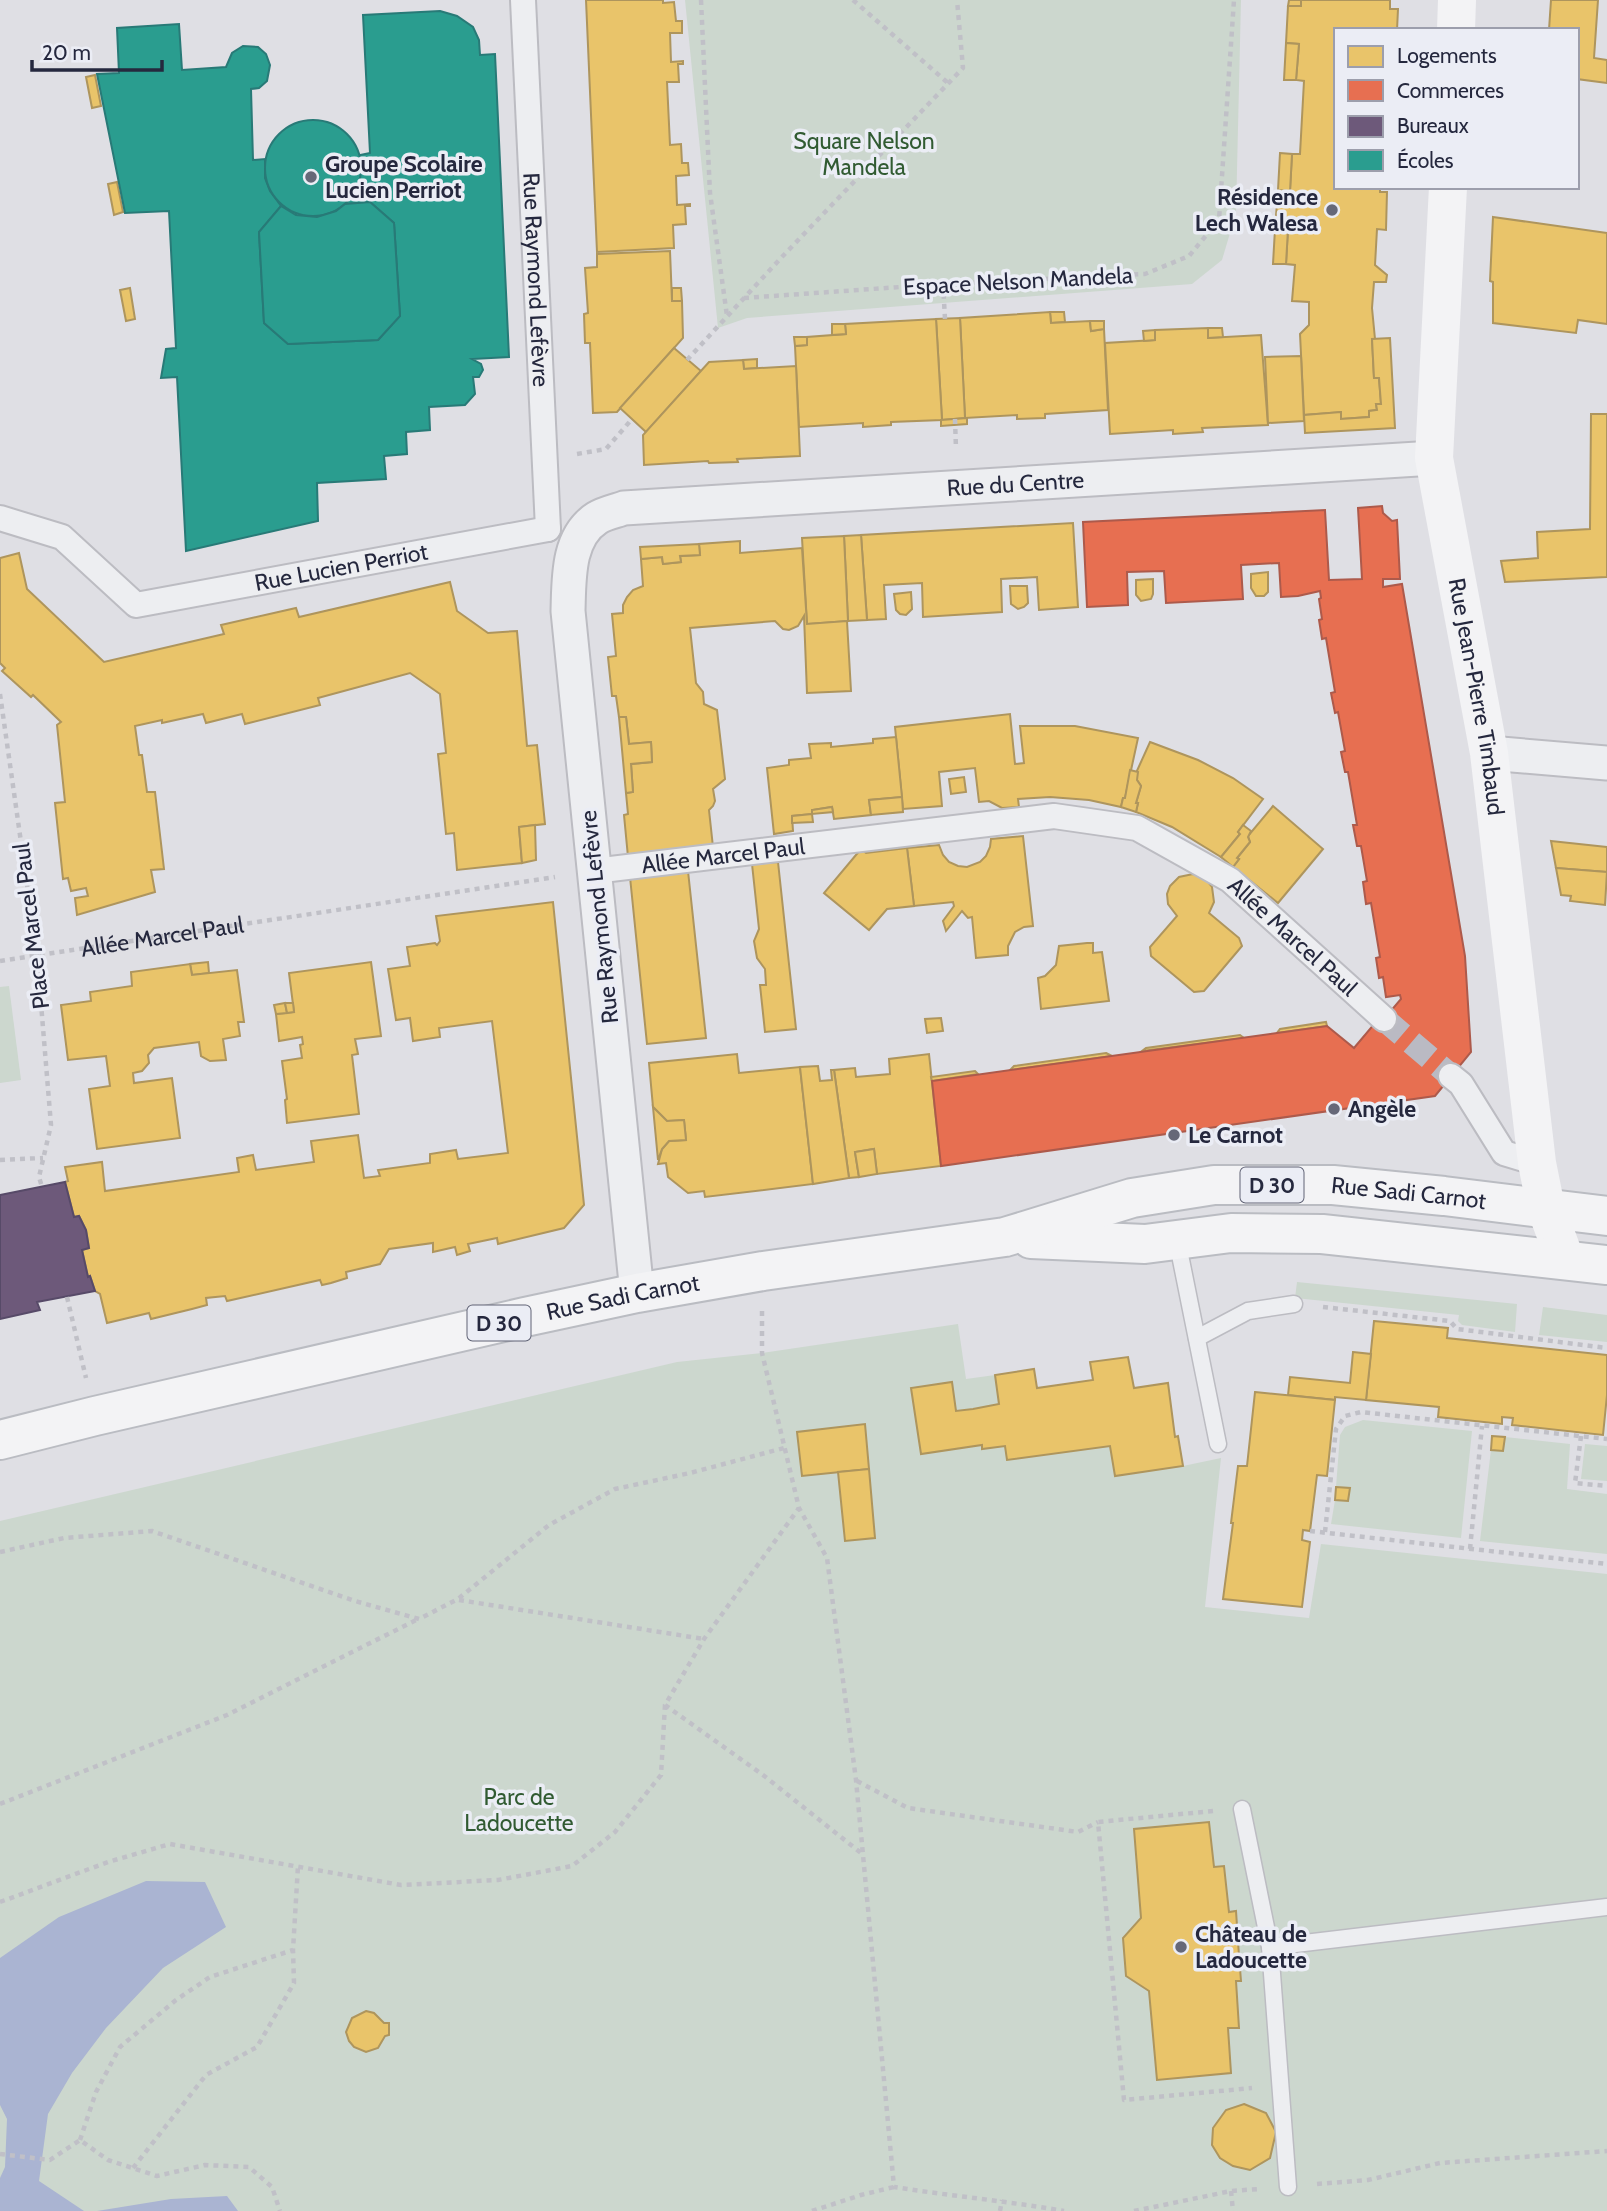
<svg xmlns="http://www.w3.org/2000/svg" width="1607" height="2211" font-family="Cabin,sans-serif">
  <rect width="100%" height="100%" fill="#dfdfe4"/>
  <g fill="#ccd7ce">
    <polygon points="685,0 1241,0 1236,213 1222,260 1192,284 747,318 718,328"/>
    <polygon points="9,986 21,1080 0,1083 0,987"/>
    <polygon points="1297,1282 1517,1304 1515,1332 1462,1325 1458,1321 1459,1315 1295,1298"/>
    <polygon points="1543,1307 1607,1315 1607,1342 1539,1335"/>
    <polygon points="958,1324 966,1379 995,1375 999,1404 956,1411 951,1382 911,1388 921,1454 982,1445 1005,1446 1008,1460 1110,1446 1115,1476 1183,1466 1221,1458 1205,1607 1309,1618 1321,1544 1607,1574 1607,2211 0,2211 0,1521 677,1362 762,1353"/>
    <polygon points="1363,1420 1472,1431 1461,1538 1331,1524 1335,1500 1348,1501 1350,1488 1336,1487 1340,1435 1345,1427"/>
    <polygon points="1505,1437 1570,1444 1567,1489 1607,1494 1607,1554 1480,1541 1491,1450 1503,1451"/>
    <polygon points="1585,1444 1607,1446 1607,1481 1581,1479"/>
  </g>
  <g fill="#aab4d2">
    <polygon points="146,1881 205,1882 226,1927 163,1968 106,2028 72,2073 48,2114 39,2181 84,2211 0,2211 0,2178 5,2167 7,2119 0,2105 0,1958 59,1917"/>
    <polygon points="227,2196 238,2211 97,2211 171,2199"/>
  </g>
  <g fill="#e9c46a" stroke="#ae955d" stroke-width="2">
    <polygon points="586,0 663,0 663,3 674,2 676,21 682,21 682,33 670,33 671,62 683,61 683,64 678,64 679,82 667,82 670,145 681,144 682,163 688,163 689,175 676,176 677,205 690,204 690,206 685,206 686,224 673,225 674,248 597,252"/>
    <polygon points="1289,0 1301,0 1301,6 1288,6"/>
    <polygon points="1301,0 1390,0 1390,9 1398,9 1397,30 1336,30 1336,187 1380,187 1380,192 1387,192 1386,230 1377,229 1375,265 1387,275 1386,282 1374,282 1372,308 1375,339 1372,339 1374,378 1379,378 1381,404 1376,404 1377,410 1369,411 1369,417 1341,419 1341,412 1304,415 1300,334 1309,325 1309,302 1292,301 1295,265 1286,264 1288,229 1275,229 1278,190 1290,191 1292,154 1300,154 1304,81 1296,80 1299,44 1286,43 1288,6 1301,6"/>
    <polygon points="1551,0 1598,0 1594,58 1607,60 1607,83 1577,79 1577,30 1549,30"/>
    <polygon points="1286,43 1299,44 1296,80 1284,80"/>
    <polygon points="95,75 101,106 92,108 86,77"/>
    <polygon points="1280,153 1292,154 1290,191 1278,190"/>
    <polygon points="117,182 123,212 114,215 108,184"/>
    <polygon points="1493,217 1607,233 1607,324 1578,320 1576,333 1493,323 1493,282 1490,281"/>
    <polygon points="1275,229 1288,229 1286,264 1273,264"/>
    <polygon points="670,251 672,301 682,301 683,338 617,412 593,413 590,343 585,343 584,314 588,313 585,268 597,267 597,254"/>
    <polygon points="130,288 135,319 126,321 120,290"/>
    <polygon points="672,288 681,288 682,301 672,301"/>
    <polygon points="1050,312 1064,312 1065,322 1051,323"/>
    <polygon points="1050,312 1051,323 1090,321 1091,331 1104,329 1108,410 1045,414 1045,418 1017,419 1017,415 965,418 960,318"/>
    <polygon points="960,318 965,418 942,420 936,319"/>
    <polygon points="936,319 942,420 891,422 891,425 863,427 863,423 799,427 795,346 807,345 807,337 846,334 845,324"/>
    <polygon points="1090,321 1104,321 1104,329 1091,331"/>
    <polygon points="832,324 845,324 846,334 832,335"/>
    <polygon points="1208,328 1208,338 1261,335 1268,425 1202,428 1203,432 1173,434 1173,430 1110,434 1105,343 1155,340 1155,330"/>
    <polygon points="1208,328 1222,328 1223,337 1208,338"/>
    <polygon points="1155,330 1155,340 1144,341 1143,331"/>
    <polygon points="794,337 807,337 807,345 795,346"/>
    <polygon points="1390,338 1395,428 1305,433 1304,415 1341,412 1341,419 1369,417 1369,411 1377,410 1376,404 1381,404 1379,378 1374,378 1372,339"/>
    <polygon points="674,348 701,371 646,432 620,408"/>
    <polygon points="1301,356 1304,421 1268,423 1265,357"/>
    <polygon points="757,359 757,368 744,369 743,360"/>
    <polygon points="743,360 744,369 796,366 800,456 737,459 738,462 709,463 708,461 644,465 643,435 709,362"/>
    <polygon points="1591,414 1607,414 1607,577 1505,582 1501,561 1538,558 1537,532 1590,529"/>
    <polygon points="967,418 967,424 941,426 941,420"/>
    <polygon points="1073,523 1078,607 1039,610 1037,577 1001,579 1002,612 923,617 922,583 884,585 886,619 867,620 861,535"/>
    <polygon points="861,535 867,620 848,621 844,536"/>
    <polygon points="844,536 848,621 807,624 802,538"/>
    <polygon points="740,541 740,553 802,548 807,624 847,621 851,691 807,693 804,616 798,626 789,630 783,629 775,621 690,628 696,683 703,692 704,704 717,710 725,779 713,789 715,801 713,806 709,810 713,847 628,857 624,815 628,814 626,793 633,792 631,764 652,762 651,742 629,744 626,717 619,717 616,696 612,696 608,657 616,656 612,614 623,613 623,605 627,597 633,590 643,586 641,559 662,557 663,564 681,562 680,556 700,555 699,544"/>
    <polygon points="699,544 700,555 680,556 681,562 663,564 662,557 641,559 640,547"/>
    <polygon points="19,553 27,589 104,662 224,634 221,625 296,608 299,617 450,582 457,611 488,633 517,631 527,746 537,745 545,824 519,827 522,863 457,870 454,833 446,834 438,754 446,753 440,694 410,673 318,698 320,705 245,724 242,714 206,723 203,714 162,723 162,720 135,726 139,755 142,755 147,792 155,792 164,869 151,870 155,892 77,915 75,898 88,896 86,888 71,891 68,878 63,879 55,803 65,802 57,725 61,722 33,695 31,697 2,671 5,668 0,663 0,558"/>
    <polygon points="1268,572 1268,592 1264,596 1256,596 1251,588 1251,574"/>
    <polygon points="1153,579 1153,594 1151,599 1141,601 1136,595 1136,580"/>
    <polygon points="1010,586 1027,586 1028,603 1024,607 1018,609 1011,604"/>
    <polygon points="911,592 912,609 906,615 900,614 896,610 894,594"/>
    <polygon points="1010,714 1015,764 1024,763 1020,726 1075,726 1138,738 1125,798 1123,798 1121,807 1089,800 1050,797 1018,799 1019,807 1002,808 989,801 979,802 975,768 939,772 942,806 903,809 895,727"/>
    <polygon points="619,717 626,717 629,744 651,742 652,762 631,764 633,792 626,793"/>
    <polygon points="896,737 902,797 869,800 871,815 834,819 832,807 812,810 812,814 792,816 793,831 774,834 767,768 789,765 789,760 811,758 809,744 831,743 831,747 873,743 873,739"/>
    <polygon points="1150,742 1198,760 1233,778 1263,799 1238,832 1240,834 1221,857 1172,827 1136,812 1138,803 1136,803 1141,786 1137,780 1136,773"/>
    <polygon points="1130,770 1138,772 1137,780 1141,786 1136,803 1138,803 1136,812 1121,807 1123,798 1125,798"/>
    <polygon points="964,777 966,792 951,794 949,779"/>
    <polygon points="902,797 903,812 871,815 869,800"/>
    <polygon points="1273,806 1323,849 1278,903 1233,867 1239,859 1237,858 1250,842 1248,836"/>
    <polygon points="832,807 833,812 812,814 812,810"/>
    <polygon points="812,814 813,822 792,823 792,816"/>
    <polygon points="535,825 536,860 522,863 519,827"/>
    <polygon points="1243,825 1251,831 1248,837 1250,842 1237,858 1239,859 1233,867 1221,857 1240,834 1238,832"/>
    <polygon points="1023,836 1033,926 1024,927 1015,932 1008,946 1008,955 976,958 972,917 968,918 962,911 946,931 943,921 954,906 953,902 914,906 907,848 939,845 943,855 949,862 958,866 967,867 980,862 986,856 990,847 991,839"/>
    <polygon points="1551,841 1607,847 1607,872 1556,868"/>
    <polygon points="907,848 914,906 887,909 869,930 824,893 861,849 866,853"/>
    <polygon points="778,862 796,1029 765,1032 760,985 766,985 765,969 757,958 754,941 759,929 752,864"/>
    <polygon points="1556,868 1607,872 1605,905 1570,901 1571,896 1561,895"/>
    <polygon points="688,871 706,1038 647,1044 630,877"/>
    <polygon points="1193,874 1204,877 1212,887 1214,902 1209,913 1239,938 1242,946 1204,991 1194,992 1151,956 1150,947 1177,916 1168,904 1167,894 1170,886 1179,877"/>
    <polygon points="553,902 584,1205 564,1228 498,1244 497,1238 468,1244 470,1251 457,1255 455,1247 433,1252 433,1243 389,1249 380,1264 346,1272 347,1278 331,1283 322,1285 320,1280 227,1301 225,1296 206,1298 207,1305 192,1309 151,1319 149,1313 107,1323 100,1294 95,1291 90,1276 88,1277 82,1250 89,1248 86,1230 79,1216 74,1217 65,1182 68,1181 65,1167 102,1162 105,1191 239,1172 237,1158 253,1155 256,1170 314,1162 311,1141 358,1135 364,1178 380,1176 378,1170 430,1163 430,1154 456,1150 458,1159 508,1153 492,1021 439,1028 440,1037 413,1041 410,1018 396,1020 388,969 410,966 407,947 435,943 437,945 440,941 436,916"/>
    <polygon points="1087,943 1093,943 1093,953 1102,952 1109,1001 1041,1009 1038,978 1045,976 1056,965 1059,946"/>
    <polygon points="208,962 209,973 192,975 190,964"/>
    <polygon points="371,962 381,1036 355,1039 358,1054 352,1055 359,1114 287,1123 285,1100 287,1099 282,1061 302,1058 300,1045 303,1044 302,1037 279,1041 276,1014 294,1012 289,973"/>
    <polygon points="190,964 192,975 237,970 244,1022 238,1022 240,1036 223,1039 226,1060 210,1061 201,1056 199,1042 154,1048 148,1055 149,1063 142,1071 133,1073 134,1083 172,1078 180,1138 97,1149 89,1089 110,1086 106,1056 68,1060 61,1005 91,1001 90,992 132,986 131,972"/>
    <polygon points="285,1003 287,1013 276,1014 274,1005"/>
    <polygon points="285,1003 293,1003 294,1012 287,1013"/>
    <polygon points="941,1018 943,1031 927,1033 925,1019"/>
    <polygon points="1326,1022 1327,1026 1277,1033 1280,1029"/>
    <polygon points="1240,1035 1244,1038 1142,1051 1146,1048"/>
    <polygon points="1106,1053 1112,1056 1010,1070 1014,1066"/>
    <polygon points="737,1054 739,1073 800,1067 813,1184 705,1197 704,1191 688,1193 668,1177 666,1163 658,1164 662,1149 669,1141 686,1140 684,1120 667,1121 653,1107 649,1063"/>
    <polygon points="929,1054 941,1166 877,1174 874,1149 855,1152 859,1177 849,1178 834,1070 855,1068 856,1077 890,1074 889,1059"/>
    <polygon points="818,1066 820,1081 832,1080 831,1070 834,1070 849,1178 813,1184 800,1067"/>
    <polygon points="975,1071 978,1074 932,1081 931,1077"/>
    <polygon points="653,1107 667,1121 684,1120 686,1140 669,1141 662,1149 658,1160"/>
    <polygon points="874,1149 877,1174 859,1177 855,1152"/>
    <polygon points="1374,1321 1448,1328 1447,1338 1607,1355 1607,1395 1603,1435 1512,1425 1513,1418 1502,1417 1502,1424 1438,1417 1439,1407 1366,1400"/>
    <polygon points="1353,1352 1371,1354 1366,1400 1335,1397 1335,1400 1288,1395 1290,1377 1350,1383"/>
    <polygon points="1128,1357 1134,1388 1168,1383 1175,1437 1178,1436 1183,1466 1115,1476 1110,1446 1007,1460 1005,1446 982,1449 982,1445 921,1454 911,1388 952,1382 956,1411 973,1409 999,1404 995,1375 1034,1369 1037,1388 1093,1380 1090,1362"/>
    <polygon points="1255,1392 1335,1400 1327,1476 1317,1475 1310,1531 1303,1530 1302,1540 1310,1542 1302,1607 1223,1599 1233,1523 1231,1523 1238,1466 1247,1466"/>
    <polygon points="865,1424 869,1469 802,1476 797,1432"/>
    <polygon points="1492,1436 1505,1437 1503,1451 1491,1450"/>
    <polygon points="869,1469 875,1538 845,1541 838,1472"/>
    <polygon points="1336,1487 1350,1488 1348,1501 1335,1500"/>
    <polygon points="1209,1822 1214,1867 1224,1866 1229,1912 1236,1911 1239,1956 1241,1981 1236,1981 1239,2028 1228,2028 1231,2073 1157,2080 1149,1991 1126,1976 1123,1938 1141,1918 1134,1829"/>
    <polygon points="366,2011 374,2013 384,2023 389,2023 389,2035 385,2036 378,2048 366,2052 354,2047 349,2041 346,2032 352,2018"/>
    <polygon points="1244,2104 1266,2113 1276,2132 1270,2158 1250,2170 1233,2166 1220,2158 1212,2145 1213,2128 1226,2110"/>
  </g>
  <polygon fill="#e76f51" stroke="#ad5a4b" stroke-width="2" points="1382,506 1383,513 1392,521 1397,520 1400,579 1383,579 1383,587 1402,584 1465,956 1471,1052 1435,1096 941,1166 932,1081 1327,1026 1354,1048 1375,1023 1384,1019 1401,999 1400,995 1386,997 1383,977 1379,978 1376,958 1380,957 1371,903 1366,904 1363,882 1367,881 1361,846 1357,846 1353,825 1357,825 1348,772 1345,772 1341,752 1345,751 1338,712 1335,713 1331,693 1335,692 1326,638 1322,639 1319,620 1322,619 1319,599 1321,598 1320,591 1298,596 1281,597 1279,563 1241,565 1243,599 1166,603 1164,571 1127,572 1128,605 1087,607 1083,522 1325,510 1329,580 1362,579 1358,508"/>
  <polygon fill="#6d597a" stroke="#574a68" stroke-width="2" points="65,1182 74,1217 79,1216 86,1230 89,1248 82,1250 88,1277 90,1276 95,1291 37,1302 40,1310 0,1319 0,1195"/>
  <g fill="#2a9d8f" stroke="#287a77" stroke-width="2">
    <polygon points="440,11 457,16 473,27 479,40 480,55 495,54 509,357 472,359 481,364 483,370 479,377 473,377 475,394 465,405 429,407 430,430 406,432 407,454 384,456 386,479 317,483 318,521 186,551 177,377 161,378 166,349 176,348 169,211 125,213 97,74 119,73 117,28 179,24 182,70 226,67 232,53 243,46 258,47 266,54 270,65 267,81 259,88 251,89 253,160 265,159 265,178 270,191 281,206 259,232 264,323 288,344 378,340 400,316 394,223 370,202 345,204 358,183 361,167 360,155 370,153 363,15"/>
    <circle cx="313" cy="168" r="48"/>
    <polygon points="370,202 394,223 400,316 378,340 288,344 264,323 259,232 281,206 296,215 317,217 336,211 345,204"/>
  </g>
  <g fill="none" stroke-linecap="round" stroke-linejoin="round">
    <polyline stroke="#babac3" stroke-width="24" stroke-dasharray="24 12" stroke-linecap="butt" points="1384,1019 1451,1076"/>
    <g stroke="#bcbcc2" stroke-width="19">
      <g id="service">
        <polyline points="1177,1240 1218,1444"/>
        <polyline points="1197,1338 1248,1311 1294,1304"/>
        <polyline points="1242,1809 1270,1947 1288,2187"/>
        <polyline points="1270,1947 1607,1907"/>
      </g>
    </g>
    <g stroke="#bcbcc2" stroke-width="28">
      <g id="pedestrian">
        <path id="s2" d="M523,0l25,529"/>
        <path id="s3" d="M0,518l62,19 74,68 412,-76"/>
        <path id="s4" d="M594,871l460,-55 83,12 93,52 154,139"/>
        <polyline points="1451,1076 1461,1084 1504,1153 1537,1163"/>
      </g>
    </g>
    <g stroke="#bcbcc2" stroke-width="37">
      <g id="minor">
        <polyline points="1489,753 1607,763"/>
        <path id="s5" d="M637,1293l-69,-682c1,-31 -1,-74 29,-93 8,-5 19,-7 27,-10l810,-50"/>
      </g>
    </g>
    <g stroke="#babcc2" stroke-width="42">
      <g id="primary">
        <polyline points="1031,1239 1145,1244 1231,1233 1322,1234 1607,1265"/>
        <path id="s7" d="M0,1440l95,-24 430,-99 112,-24 126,-22 242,-34 127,-39 82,-13h119l111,11 163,20"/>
      </g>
    </g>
    <g stroke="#c0c0c7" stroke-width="4.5" stroke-dasharray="5 5" stroke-linecap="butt">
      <polyline points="701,0 710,193 727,316"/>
      <polyline points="853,0 948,83"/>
      <polyline points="943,284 945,319"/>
      <polyline points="744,298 943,284 1145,274 1189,256 1219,220 1234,0"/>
      <polyline points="687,360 780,259 963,68 957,0"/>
      <polyline points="955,419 956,449"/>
      <polyline points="577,454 606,449 632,419"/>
      <polyline points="0,694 37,955 51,1125 39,1177 42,1187"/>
      <path id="s1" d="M0,961l555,-84"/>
      <polyline points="0,1160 43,1158"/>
      <polyline points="67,1297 86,1378"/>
      <polyline points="1323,1307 1450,1321 1457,1329 1607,1348"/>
      <path d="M762,1311v42l37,155 28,50 29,222 38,407c57,9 113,14 170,24"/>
      <polyline points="1581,1436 1575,1483 1607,1486"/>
      <polyline points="1310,1531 1607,1564"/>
      <polyline points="1325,1532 1336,1429 1345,1416 1361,1412 1607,1439"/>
      <polyline points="1470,1549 1482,1426"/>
      <polyline points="0,1552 64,1538 152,1531 355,1601 419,1619 458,1599 549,1525 615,1489 690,1473 784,1448"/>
      <polyline points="459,1600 704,1639"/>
      <polyline points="665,1705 763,1775 861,1853"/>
      <polyline points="857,1781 908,1808 1078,1832 1098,1822"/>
      <polyline points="0,1804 227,1715 418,1619"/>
      <polyline points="1213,1811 1098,1822 1124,2100 1252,2088"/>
      <polyline points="0,1902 108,1862 170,1844 401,1885 498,1880 572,1866 615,1832 661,1775 665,1705 704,1639 799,1508"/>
      <polyline points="80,2140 96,2092 120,2047 176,2000 210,1977 293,1950"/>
      <polyline points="0,2154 50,2160 80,2140 108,2160 157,2176 205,2165 249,2167 272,2187 280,2211"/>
      <polyline points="133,2168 206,2075 257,2047 294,1983 293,1950 298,1866"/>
      <polyline points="1317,2184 1368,2180 1440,2163 1607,2151"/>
      <polyline points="1231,2191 1233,2211"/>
      <polyline points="812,2211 861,2195 894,2187"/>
      <polyline points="1000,2211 1002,2200"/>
      <polyline points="1134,2211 1231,2191 1259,2189"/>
    </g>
    <use href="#service" stroke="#edeef1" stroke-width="16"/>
    <use href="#pedestrian" stroke="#edeef1" stroke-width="24"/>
    <use href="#minor" stroke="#edeef1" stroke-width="33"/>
    <g stroke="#f3f3f5" stroke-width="38">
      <polyline points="1456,30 1457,0"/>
      <path id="s6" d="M1448,187l-14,271 55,295 48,410 9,45 19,51"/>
    </g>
    <use href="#primary" stroke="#f3f3f5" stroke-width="38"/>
  </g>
  <g fill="#666878" stroke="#ebedf5" stroke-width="2.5">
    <circle cx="311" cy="177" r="7"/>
    <circle cx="1332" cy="210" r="7"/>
    <circle cx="1334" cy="1109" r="7"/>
    <circle cx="1174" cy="1135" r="7"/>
    <circle cx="1181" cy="1947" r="7"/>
  </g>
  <g text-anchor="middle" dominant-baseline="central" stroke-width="7" stroke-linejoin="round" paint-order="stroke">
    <g fill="#ebedf5" stroke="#606375" stroke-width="2">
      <rect x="1240.5" y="1167.5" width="63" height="35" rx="5"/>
      <rect x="467.5" y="1305.5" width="63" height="35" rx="5"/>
    </g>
    <g font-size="21" font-weight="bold" fill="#25283e">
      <text x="1272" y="1185">D 30</text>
      <text x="499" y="1323">D 30</text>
    </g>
    <g font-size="23" fill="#315b32" stroke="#ebedf5">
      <text x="864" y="141">Square Nelson<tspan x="864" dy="26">Mandela</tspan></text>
      <text x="519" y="1797">Parc de<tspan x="519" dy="26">Ladoucette</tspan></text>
    </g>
    <g font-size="23" font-weight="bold" fill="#25283e" stroke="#ebedf5" text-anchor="start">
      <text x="325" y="164">Groupe Scolaire<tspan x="325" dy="26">Lucien Perriot</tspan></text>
      <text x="1318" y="197" text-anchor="end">Résidence<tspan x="1318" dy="26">Lech Walesa</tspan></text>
      <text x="1348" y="1109">Angèle</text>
      <text x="1188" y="1135">Le Carnot</text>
      <text x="1195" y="1934">Château de<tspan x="1195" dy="26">Ladoucette</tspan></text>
    </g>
    <g font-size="23" fill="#25283e" stroke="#ebedf5">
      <text stroke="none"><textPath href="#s2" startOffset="280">Rue Raymond Lefèvre</textPath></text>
      <text transform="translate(1018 281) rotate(-3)">Espace Nelson Mandela</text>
      <text stroke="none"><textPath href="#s5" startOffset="1208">Rue du Centre</textPath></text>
      <text stroke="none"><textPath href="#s3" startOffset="374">Rue Lucien Perriot</textPath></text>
      <text stroke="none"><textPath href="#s6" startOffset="514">Rue Jean-Pierre Timbaud</textPath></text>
      <text stroke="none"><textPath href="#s4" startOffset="130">Allée Marcel Paul</textPath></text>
      <text transform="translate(599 917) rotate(-96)">Rue Raymond Lefèvre</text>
      <text transform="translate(31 926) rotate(-97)">Place Marcel Paul</text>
      <text stroke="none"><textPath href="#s1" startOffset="164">Allée Marcel Paul</textPath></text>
      <text stroke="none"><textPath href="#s4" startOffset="738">Allée Marcel Paul</textPath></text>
      <text stroke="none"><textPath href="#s7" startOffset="1437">Rue Sadi Carnot</textPath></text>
      <text stroke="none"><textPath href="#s7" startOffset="639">Rue Sadi Carnot</textPath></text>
    </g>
  </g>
  <rect x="1334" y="28" width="245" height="161" fill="#ebedf5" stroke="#9c9eac" stroke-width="2"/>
  <rect x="1348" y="46" width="35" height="21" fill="#e9c46a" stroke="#9c9eac" stroke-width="2"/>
  <text x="1397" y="63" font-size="21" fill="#25283e">Logements</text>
  <rect x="1348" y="80" width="35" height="21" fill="#e76f51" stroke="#9c9eac" stroke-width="2"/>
  <text x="1397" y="98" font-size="21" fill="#25283e">Commerces</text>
  <rect x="1348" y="116" width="35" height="21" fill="#6d597a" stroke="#9c9eac" stroke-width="2"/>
  <text x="1397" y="133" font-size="21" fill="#25283e">Bureaux</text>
  <rect x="1348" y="150" width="35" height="21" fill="#2a9d8f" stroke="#9c9eac" stroke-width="2"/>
  <text x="1397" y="168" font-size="21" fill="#25283e">Écoles</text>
  <path d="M32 60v10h130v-10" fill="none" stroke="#25283e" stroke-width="3.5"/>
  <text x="42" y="60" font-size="21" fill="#25283e" stroke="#ebedf5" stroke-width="5" paint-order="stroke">20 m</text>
</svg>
